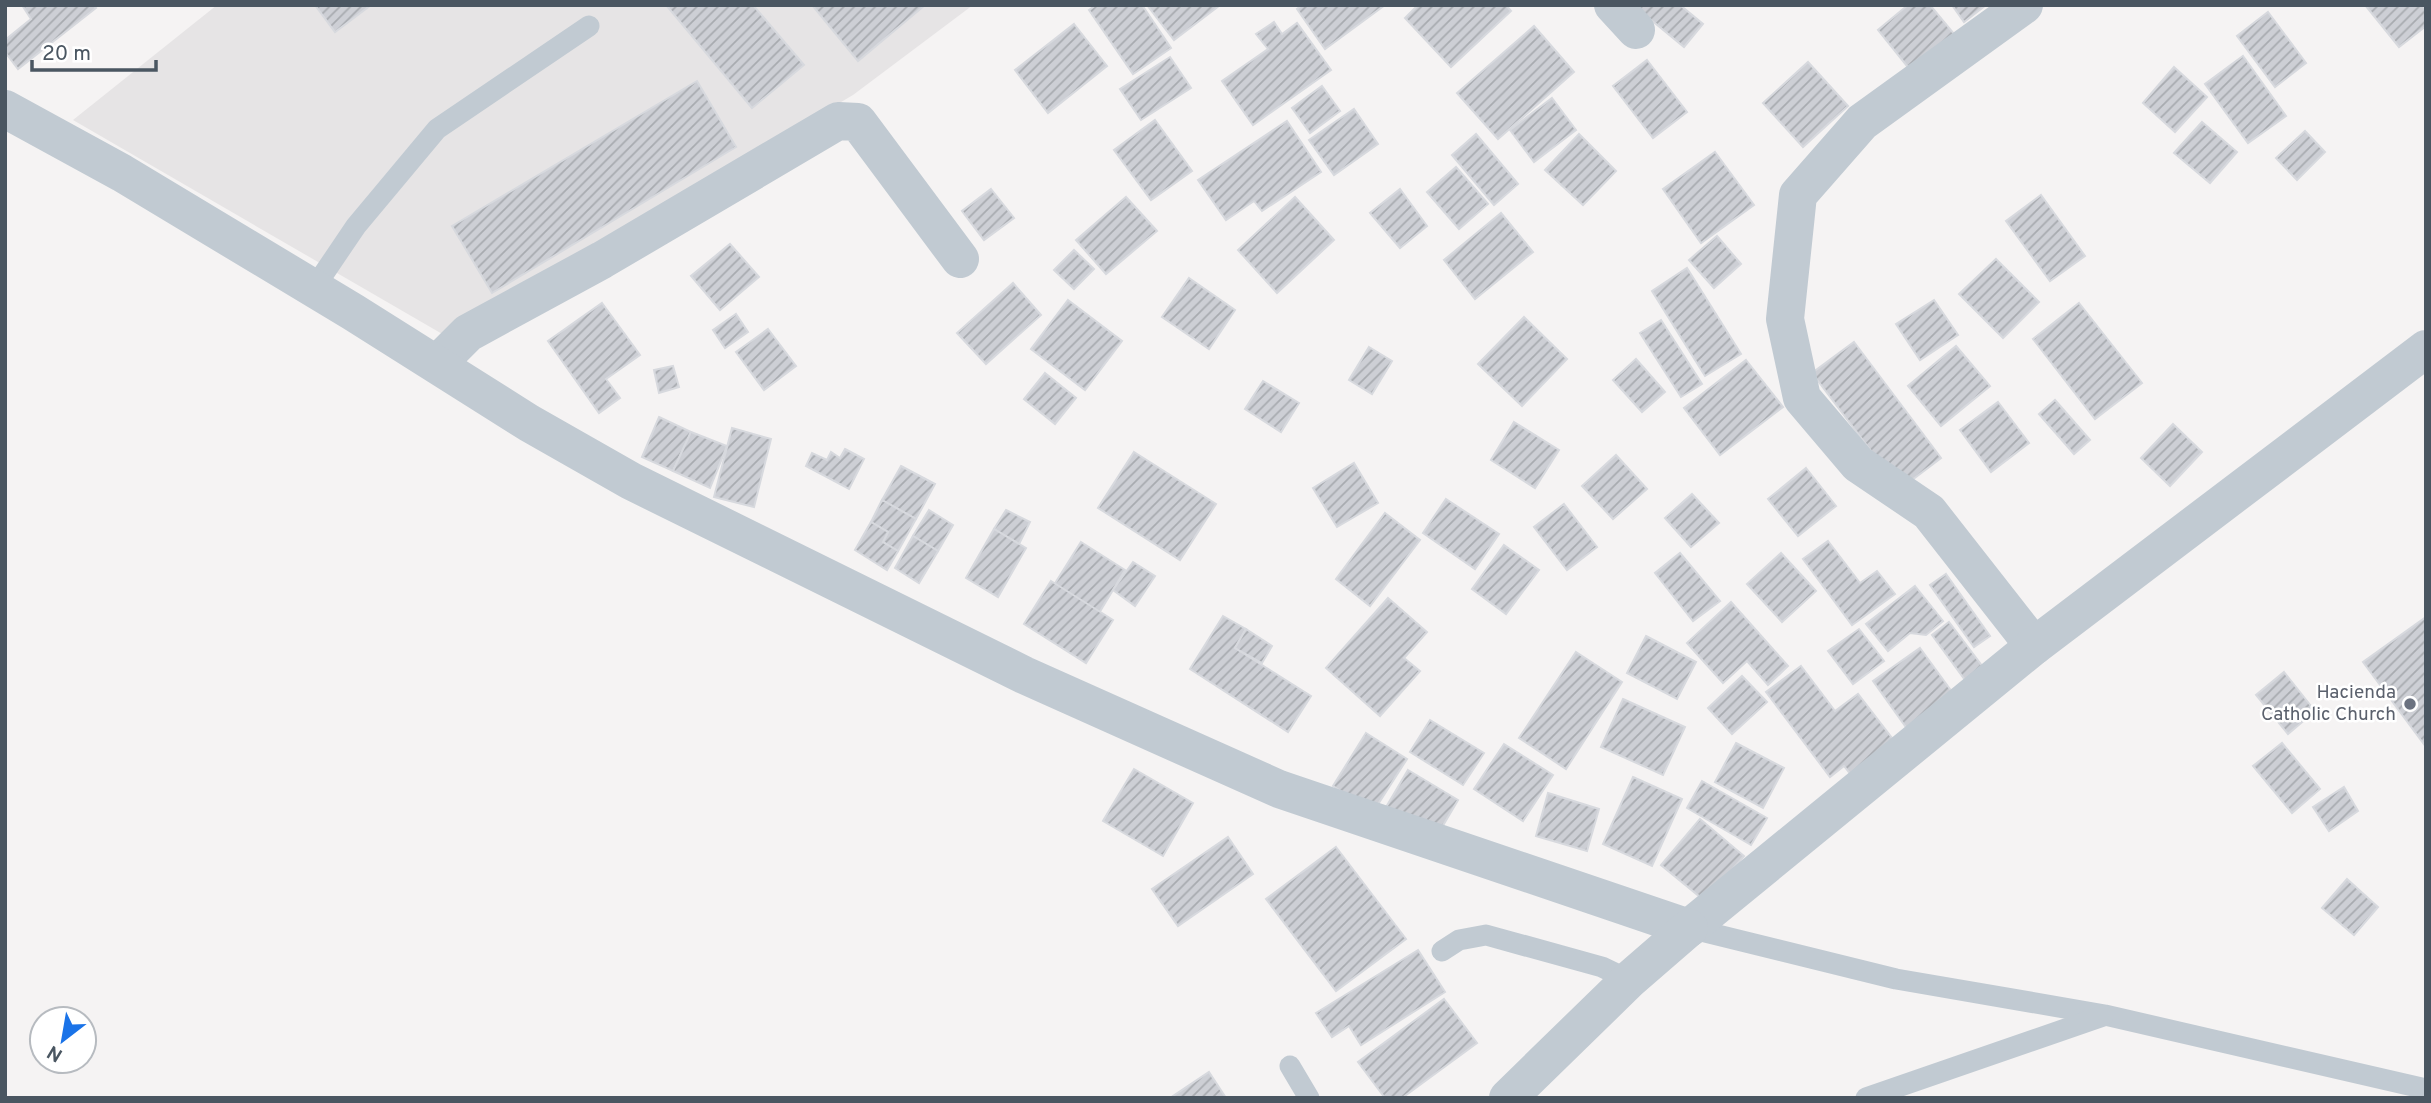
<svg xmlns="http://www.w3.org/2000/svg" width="2431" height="1103" font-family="Overpass,sans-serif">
  <defs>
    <pattern id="building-hatch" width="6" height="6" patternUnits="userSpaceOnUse" patternTransform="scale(1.75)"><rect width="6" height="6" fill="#cdcfd5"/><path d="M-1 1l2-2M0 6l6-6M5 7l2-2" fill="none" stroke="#a8abb0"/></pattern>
  </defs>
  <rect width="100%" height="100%" fill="#f5f3f3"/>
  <polygon fill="#e6e4e5" points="217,5 973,5 853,95 444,335 73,120"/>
  <g fill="url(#building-hatch)" stroke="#d7d9de" stroke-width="2">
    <polygon points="93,5 96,8 18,69 5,52 5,40 31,19 22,5"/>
    <polygon points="315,5 371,5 335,32"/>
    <polygon points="666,5 753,5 804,65 752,108"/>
    <polygon points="812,5 925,5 858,61"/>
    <polygon points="1096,5 1142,5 1171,48 1133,74 1089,10"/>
    <polygon points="1147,5 1218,5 1219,6 1174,40"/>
    <polygon points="1302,5 1385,5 1325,49 1297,9"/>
    <polygon points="1418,5 1506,5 1511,11 1451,67 1405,18"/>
    <polygon points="1633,5 1680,5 1703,24 1684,47"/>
    <polygon points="1908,5 1930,5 1955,35 1911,71 1878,30"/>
    <polygon points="1952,5 1986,5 1964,22"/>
    <polygon points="2365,5 2422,5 2426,10 2426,26 2399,47"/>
    <polygon points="2268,12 2306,63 2275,87 2237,36"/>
    <polygon points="1274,22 1282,34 1297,23 1331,70 1253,125 1222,81 1268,49 1256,34"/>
    <polygon points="1074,24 1107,66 1048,113 1015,70"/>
    <polygon points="1534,26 1574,72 1498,139 1457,93"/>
    <polygon points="2243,56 2286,116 2248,143 2205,84"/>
    <polygon points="1170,57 1191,88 1141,120 1120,89"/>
    <polygon points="1647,60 1687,112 1653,138 1613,86"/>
    <polygon points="1808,62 1848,106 1803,147 1763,103"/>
    <polygon points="2174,67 2207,97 2175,132 2143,103"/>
    <polygon points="697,81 736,147 492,293 452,226"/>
    <polygon points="1322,86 1340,111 1310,133 1292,108"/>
    <polygon points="1552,98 1576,130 1534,162 1510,130"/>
    <polygon points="1354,109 1378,144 1334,175 1309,140"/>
    <polygon points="1155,120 1192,171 1151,200 1114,150"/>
    <polygon points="1287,121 1321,172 1262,211 1254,201 1226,220 1198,180"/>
    <polygon points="2202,122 2237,152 2210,183 2174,153"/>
    <polygon points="2305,131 2325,152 2297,180 2276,158"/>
    <polygon points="1476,134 1518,184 1494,205 1452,155"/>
    <polygon points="1579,134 1616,171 1583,205 1545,170"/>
    <polygon points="1715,152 1754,205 1701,243 1663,189"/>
    <polygon points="1456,167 1488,204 1459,229 1427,192"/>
    <polygon points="991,189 1014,218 984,240 962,211"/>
    <polygon points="1400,189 1427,226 1400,248 1370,213"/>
    <polygon points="2041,195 2085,256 2050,281 2006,221"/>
    <polygon points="1126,197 1157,231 1106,274 1076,240"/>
    <polygon points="1295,197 1334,240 1277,293 1238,250"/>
    <polygon points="1501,213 1533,252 1475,299 1444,260"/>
    <polygon points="1717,236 1741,264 1714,288 1689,260"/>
    <polygon points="730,244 759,277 720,310 691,276"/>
    <polygon points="1074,250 1094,269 1074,289 1054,270"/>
    <polygon points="1996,259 2039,302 2003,338 1959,294"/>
    <polygon points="1687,268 1741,354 1705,376 1652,291"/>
    <polygon points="1189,278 1235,310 1209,349 1162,317"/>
    <polygon points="1013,283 1041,315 986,364 957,333"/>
    <polygon points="1068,300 1122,341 1085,390 1031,349"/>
    <polygon points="1934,300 1958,335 1920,360 1896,324"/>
    <polygon points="602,303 640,355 606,379 620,398 599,413 548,341"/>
    <polygon points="2079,303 2142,383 2095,419 2033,339"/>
    <polygon points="736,314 748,332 725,348 713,330"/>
    <polygon points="1524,317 1567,359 1522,406 1478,364"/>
    <polygon points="1661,320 1702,384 1681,397 1640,333"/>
    <polygon points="768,329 796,366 764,390 736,352"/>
    <polygon points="1854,342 1941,458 1900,489 1812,373"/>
    <polygon points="1956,346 1990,386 1941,426 1908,386"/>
    <polygon points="1369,347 1392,361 1372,394 1349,380"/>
    <polygon points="1636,359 1665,392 1642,412 1613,380"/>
    <polygon points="1746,360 1783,407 1720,455 1684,408"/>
    <polygon points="673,366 679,387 659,393 654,370"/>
    <polygon points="1045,373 1076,398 1055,424 1024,399"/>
    <polygon points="1263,381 1299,403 1281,432 1245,409"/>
    <polygon points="2055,400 2090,440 2074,454 2039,414"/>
    <polygon points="1998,402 2029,443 1991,472 1960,430"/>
    <polygon points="659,417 691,432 673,471 642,457"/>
    <polygon points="1514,422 1559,450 1535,488 1491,460"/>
    <polygon points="2173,424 2202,452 2170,486 2141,458"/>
    <polygon points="732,428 771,439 754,507 714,497"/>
    <polygon points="691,432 727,446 710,488 673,471"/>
    <polygon points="845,449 864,459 849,489 806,466 812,453 827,460 831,452 840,458"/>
    <polygon points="1134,452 1216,504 1180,560 1098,508"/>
    <polygon points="1616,455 1647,489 1613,519 1582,486"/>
    <polygon points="1354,463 1378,503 1337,527 1313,488"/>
    <polygon points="901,466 935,484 916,519 882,500"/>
    <polygon points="1806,468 1836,506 1798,536 1768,499"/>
    <polygon points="1692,494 1719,523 1691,547 1665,518"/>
    <polygon points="1446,499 1499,534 1475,569 1423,533"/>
    <polygon points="882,500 916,519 898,551 883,542 888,532 871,522"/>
    <polygon points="1564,504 1597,547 1567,570 1534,527"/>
    <polygon points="929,510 953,525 938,551 913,536"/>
    <polygon points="1006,510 1030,522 1019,544 994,529"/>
    <polygon points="1385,513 1420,540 1370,606 1336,579"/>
    <polygon points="871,522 888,532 883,542 898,551 887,570 855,550"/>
    <polygon points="994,529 1026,548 998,597 966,578"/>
    <polygon points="913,536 938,551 919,583 895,568"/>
    <polygon points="1828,541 1860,583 1877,571 1895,594 1852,625 1803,559"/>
    <polygon points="1081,542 1125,570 1099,613 1054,585"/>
    <polygon points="1504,545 1539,570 1506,614 1472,589"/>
    <polygon points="1680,553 1720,601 1693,621 1655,573"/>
    <polygon points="1781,553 1816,591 1782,622 1747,584"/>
    <polygon points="1133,562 1155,576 1135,606 1113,590"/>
    <polygon points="1946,574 1990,636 1974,647 1930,585"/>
    <polygon points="1051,581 1113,620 1086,663 1024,624"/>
    <polygon points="1915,586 1943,621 1926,635 1910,633 1888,651 1866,624"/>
    <polygon points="1388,598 1427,632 1404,658 1420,671 1380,716 1326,668"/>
    <polygon points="1731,602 1788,666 1768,685 1747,661 1723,683 1687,643"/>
    <polygon points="1223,616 1246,629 1235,648 1311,696 1288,732 1190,669"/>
    <polygon points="2426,617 2426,747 2363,662"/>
    <polygon points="1949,622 1986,671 1968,684 1932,635"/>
    <polygon points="1246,629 1272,646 1262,663 1235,648"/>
    <polygon points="1859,629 1884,661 1853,684 1828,651"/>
    <polygon points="1646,636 1696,662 1677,699 1627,673"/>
    <polygon points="1920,648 1955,696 1908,730 1873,681"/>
    <polygon points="1576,652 1622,682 1566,769 1519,738"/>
    <polygon points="1801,666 1835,711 1858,694 1899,747 1855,780 1844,766 1830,777 1766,692"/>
    <polygon points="2284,672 2315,711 2288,734 2256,695"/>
    <polygon points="1742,676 1767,702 1732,734 1708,708"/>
    <polygon points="1623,699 1685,727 1663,775 1601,747"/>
    <polygon points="1430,720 1484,753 1463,785 1410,752"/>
    <polygon points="1366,733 1407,759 1373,812 1333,786"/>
    <polygon points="1736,743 1784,768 1763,808 1715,782"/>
    <polygon points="2282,743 2320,789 2292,813 2253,766"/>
    <polygon points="1504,744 1553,775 1523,821 1474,789"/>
    <polygon points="1134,769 1193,803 1163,856 1103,821"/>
    <polygon points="1408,770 1458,800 1435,839 1385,809"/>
    <polygon points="1633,777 1682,799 1652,866 1603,844"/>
    <polygon points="1702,781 1767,818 1751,845 1687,808"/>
    <polygon points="2344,787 2358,811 2329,831 2313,807"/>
    <polygon points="1548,793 1599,809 1587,851 1536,836"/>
    <polygon points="1700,819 1744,856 1705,901 1661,865"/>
    <polygon points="1228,837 1253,874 1178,926 1152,889"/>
    <polygon points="1336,847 1406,939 1336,991 1266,899"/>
    <polygon points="2347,879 2378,907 2354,935 2322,908"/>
    <polygon points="1418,950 1445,992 1361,1045 1349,1026 1332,1037 1316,1013"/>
    <polygon points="1444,999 1477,1043 1402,1098 1385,1098 1358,1062"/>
    <polygon points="1209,1072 1226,1098 1170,1098"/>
  </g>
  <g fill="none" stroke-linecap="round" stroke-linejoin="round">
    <g stroke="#c1cad2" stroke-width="21">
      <polyline points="314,288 356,226 437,129 589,26"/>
      <polyline points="1689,928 1896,979 2105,1015 2426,1089"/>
      <polyline points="1442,951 1459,940 1486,935 1602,967 1629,980"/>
      <polyline points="1290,1066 1309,1098"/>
      <polyline points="1866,1098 2103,1016"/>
    </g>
    <g stroke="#c1cad2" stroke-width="38">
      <polyline points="1613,5 1636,30"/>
      <polyline points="2024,5 1862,122 1798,195 1785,319 1802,398 1858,464 1929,512 2034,646"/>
      <polyline points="437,364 468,333 602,260 838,121 858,122 960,259"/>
      <polyline points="1689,928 2034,646 2426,349"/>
    </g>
    <g stroke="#c1cad2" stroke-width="38">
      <polyline points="5,109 122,173 353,312 529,423 631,481 1024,675 1279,789 1689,928"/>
      <polyline points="1508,1098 1629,980 1689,928"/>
    </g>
  </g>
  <circle fill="#6b7280" stroke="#fff" stroke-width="2.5" cx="2410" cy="704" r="7"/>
  <g text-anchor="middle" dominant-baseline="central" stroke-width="5" stroke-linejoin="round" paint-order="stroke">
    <g font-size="19" fill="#5b616d" stroke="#fff" text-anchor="end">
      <text x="2396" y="693">Hacienda<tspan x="2396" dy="22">Catholic Church</tspan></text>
    </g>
  </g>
  <rect width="2431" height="1103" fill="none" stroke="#4a5661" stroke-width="14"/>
  <g transform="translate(63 1040) rotate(211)"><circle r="33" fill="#ffffff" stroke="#b7bbc0" stroke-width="2"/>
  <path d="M0-5L12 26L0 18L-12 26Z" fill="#1a73e8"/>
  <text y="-10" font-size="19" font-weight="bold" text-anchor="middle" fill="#4a5661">N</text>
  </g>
  <path d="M32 60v10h124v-10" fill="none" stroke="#4a5661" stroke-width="3.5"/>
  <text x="42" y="60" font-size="21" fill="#4a5661" stroke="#ffffff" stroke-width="5" paint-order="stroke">20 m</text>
</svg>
